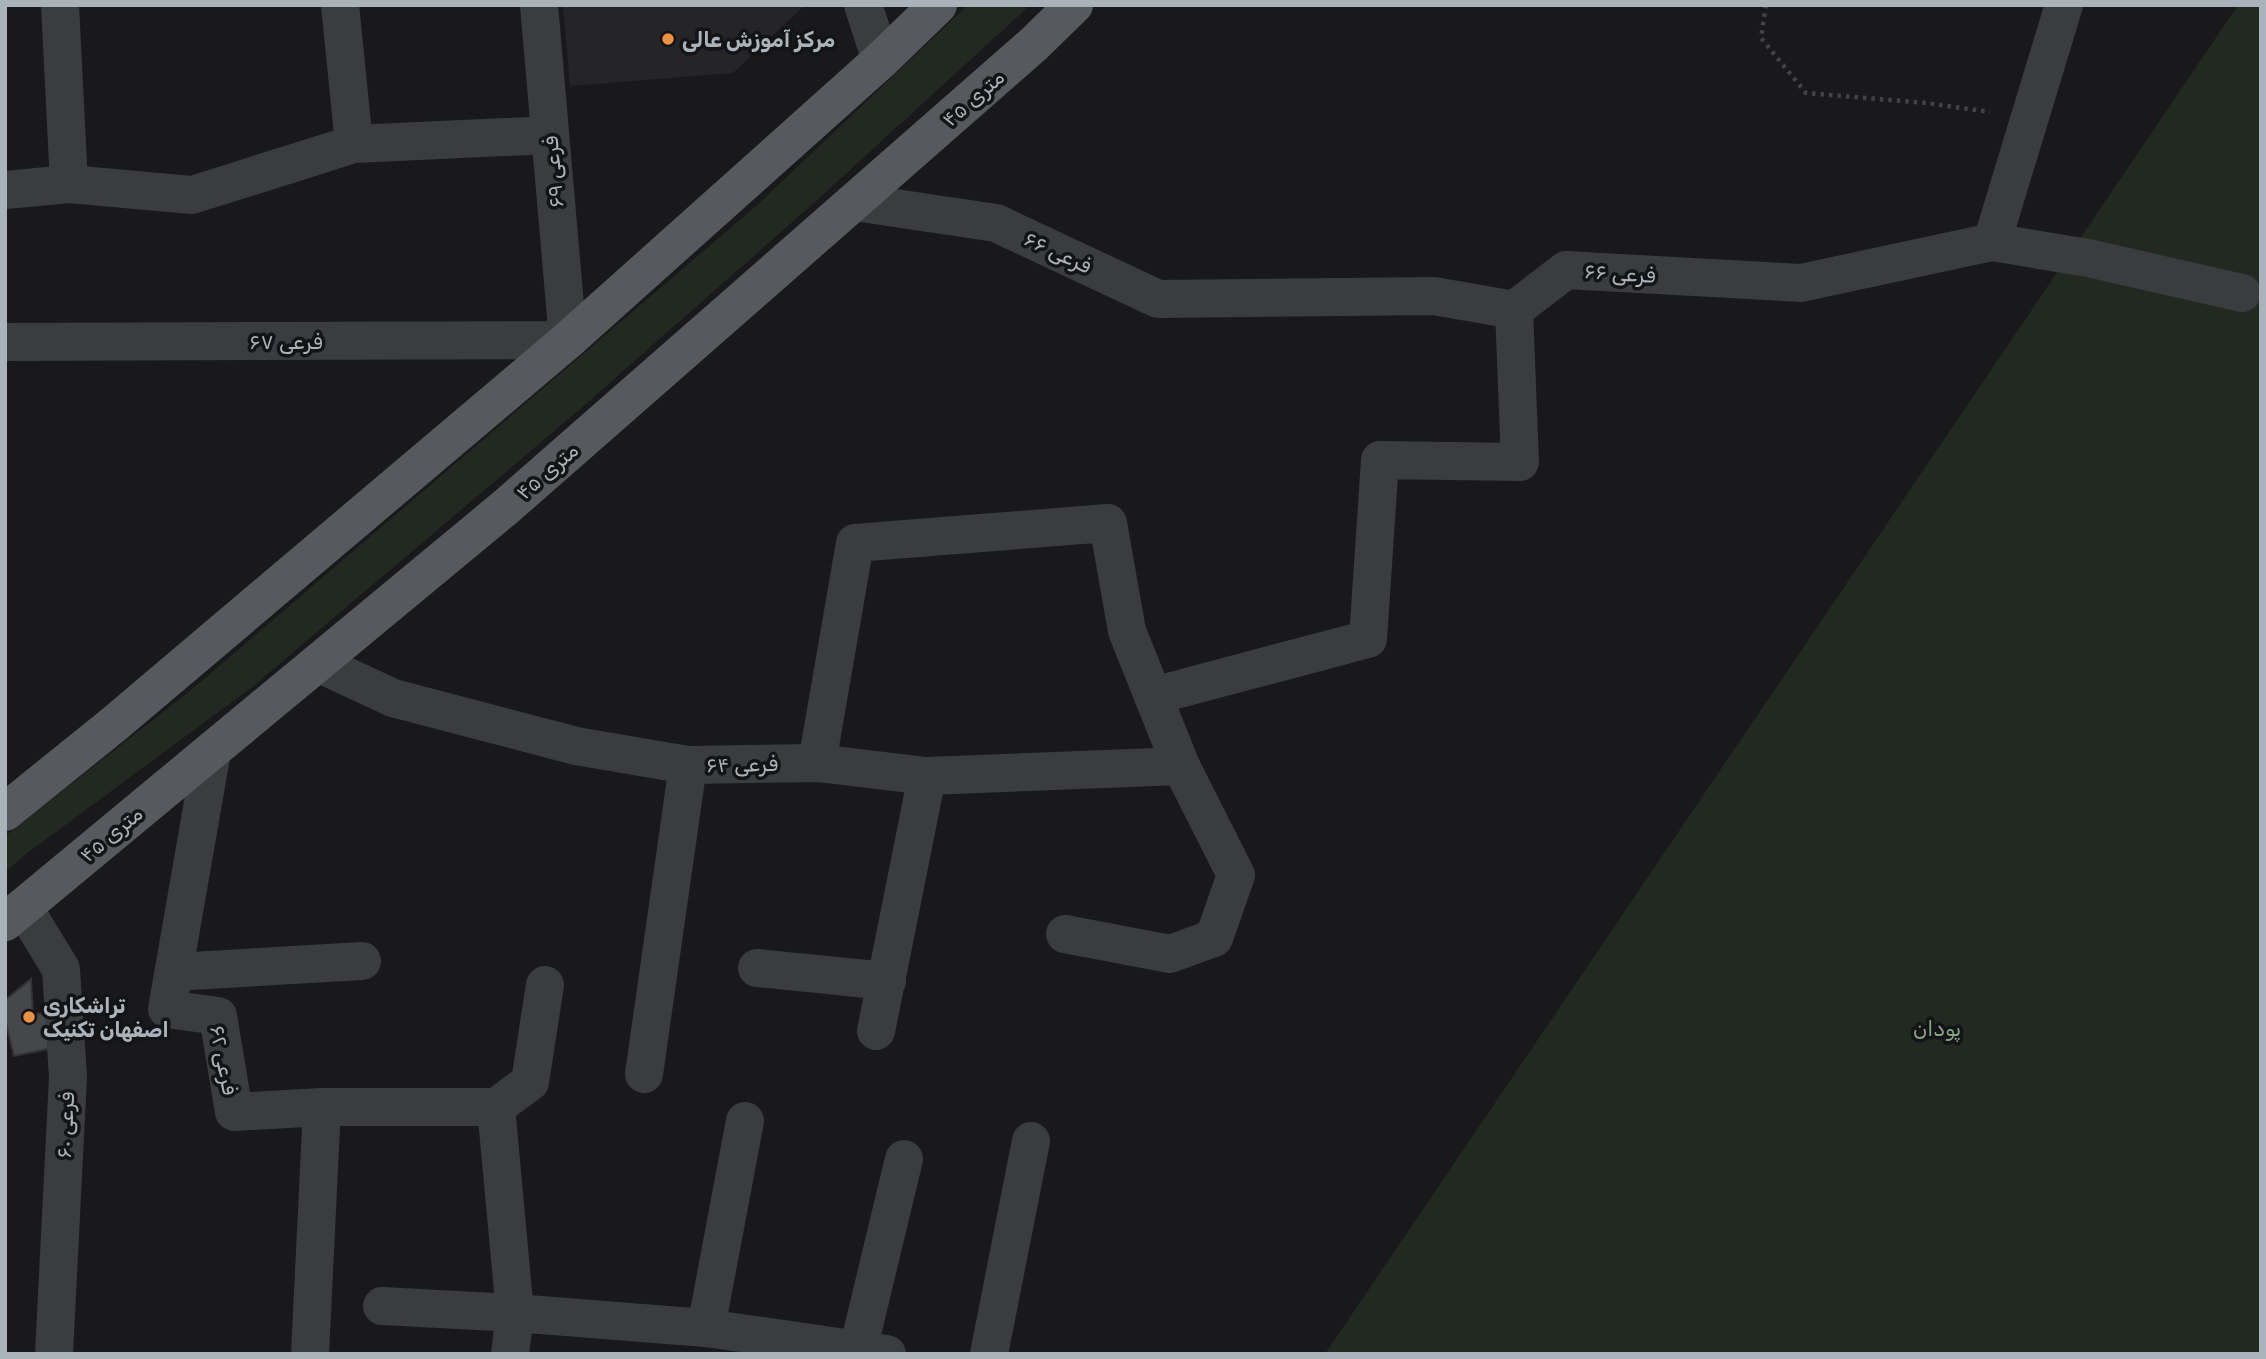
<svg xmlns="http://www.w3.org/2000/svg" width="2266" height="1359" font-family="Rubik,'Noto Sans Arabic',sans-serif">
  <rect width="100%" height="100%" fill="#19191b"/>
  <polygon fill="#252528" points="563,5 805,5 733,73 570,86"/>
  <g fill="#212920">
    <polygon points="968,5 1025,5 1026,9 815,202 579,410 251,688 26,854 5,872 5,836 191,690 757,205"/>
    <polygon points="2238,5 2261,5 2261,1354 1325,1354"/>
  </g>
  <polygon fill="#45474b" stroke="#333337" stroke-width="2" points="31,979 33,1015 53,1010 53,1048 14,1056 5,1019 5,1000"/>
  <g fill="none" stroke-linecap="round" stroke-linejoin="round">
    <polyline stroke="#404347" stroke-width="4.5" stroke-dasharray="3.5 5" stroke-linecap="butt" points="1766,5 1761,38 1806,93 1926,103 1990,112"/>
    <g stroke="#3a3c40" stroke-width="38">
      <polyline points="60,5 69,184"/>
      <polyline points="340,5 354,144"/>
      <polyline points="863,5 881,60"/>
      <polyline points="5,190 69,184 192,195 354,144 550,135"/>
      <polyline points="855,202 996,223 1158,299 1434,296 1514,310 1566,270 1801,283 1992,242 2088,258 2242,293"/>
      <polyline points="1992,242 2064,5"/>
      <polyline points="5,342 568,340 539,5"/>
      <polyline points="318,663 393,698 576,746 688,765 817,763 927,776 1181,766"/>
      <polyline points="1153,696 1368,639 1380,460 1520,462 1514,310"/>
      <polyline points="212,751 167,1009 218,1016 234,1112 322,1107 496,1107"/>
      <polyline points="817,763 855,543 1108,523 1127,631 1181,766 1236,875 1214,938 1170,954 1065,934"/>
      <polyline points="23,907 61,969 68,1077 54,1354"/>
      <polyline points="757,968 887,981"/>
      <polyline points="174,972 362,961"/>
      <polyline points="876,1031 927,776"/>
      <polyline points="644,1074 688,765"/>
      <polyline points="496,1107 515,1313 510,1354"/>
      <polyline points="496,1107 530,1082 545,985"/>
      <polyline points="382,1306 515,1313 706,1328 887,1354"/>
      <polyline points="706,1328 745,1121"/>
      <polyline points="858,1350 904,1159"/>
      <polyline points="310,1354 322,1107"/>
      <polyline points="989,1354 1031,1141"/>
    </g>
    <g stroke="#56595e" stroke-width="38">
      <polyline points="5,812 113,725 568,340 881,60 938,5"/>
      <polyline points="5,922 507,506 1034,44 1074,5"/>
    </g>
  </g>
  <g fill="#ee903d" stroke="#131416" stroke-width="2.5">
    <circle cx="668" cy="39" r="7"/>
    <circle cx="29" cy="1017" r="7"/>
  </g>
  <g text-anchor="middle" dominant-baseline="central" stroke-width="7" stroke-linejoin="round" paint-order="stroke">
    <g font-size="21" font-weight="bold" fill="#abb3ba" stroke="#131416" text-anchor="start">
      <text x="682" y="39">مرکز آموزش عالی</text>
      <text x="43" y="1005">تراشکاری<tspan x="43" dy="24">اصفهان تکنیک</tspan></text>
    </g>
    <g font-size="21" fill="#abb3ba" stroke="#131416">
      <text transform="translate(973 98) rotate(-41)">۴۵ متری</text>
      <text transform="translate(553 172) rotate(-95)">فرعی ۶۹</text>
      <text transform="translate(1058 252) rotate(25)">فرعی ۶۶</text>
      <text transform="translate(1620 273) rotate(4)">فرعی ۶۶</text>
      <text x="286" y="341">فرعی ۶۷</text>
      <text transform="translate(547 471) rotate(-41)">۴۵ متری</text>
      <text transform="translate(742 764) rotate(-1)">فرعی ۶۴</text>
      <text transform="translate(111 834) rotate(-40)">۴۵ متری</text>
      <text transform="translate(224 1060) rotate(79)">فرعی ۶۲</text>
      <text transform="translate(65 1125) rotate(-87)">فرعی ۶۰</text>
    </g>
    <g font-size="21" fill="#87a483" stroke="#131416">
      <text x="1937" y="1028">پودان</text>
    </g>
  </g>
  <rect width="2266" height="1359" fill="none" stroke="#abb3ba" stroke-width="14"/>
</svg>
